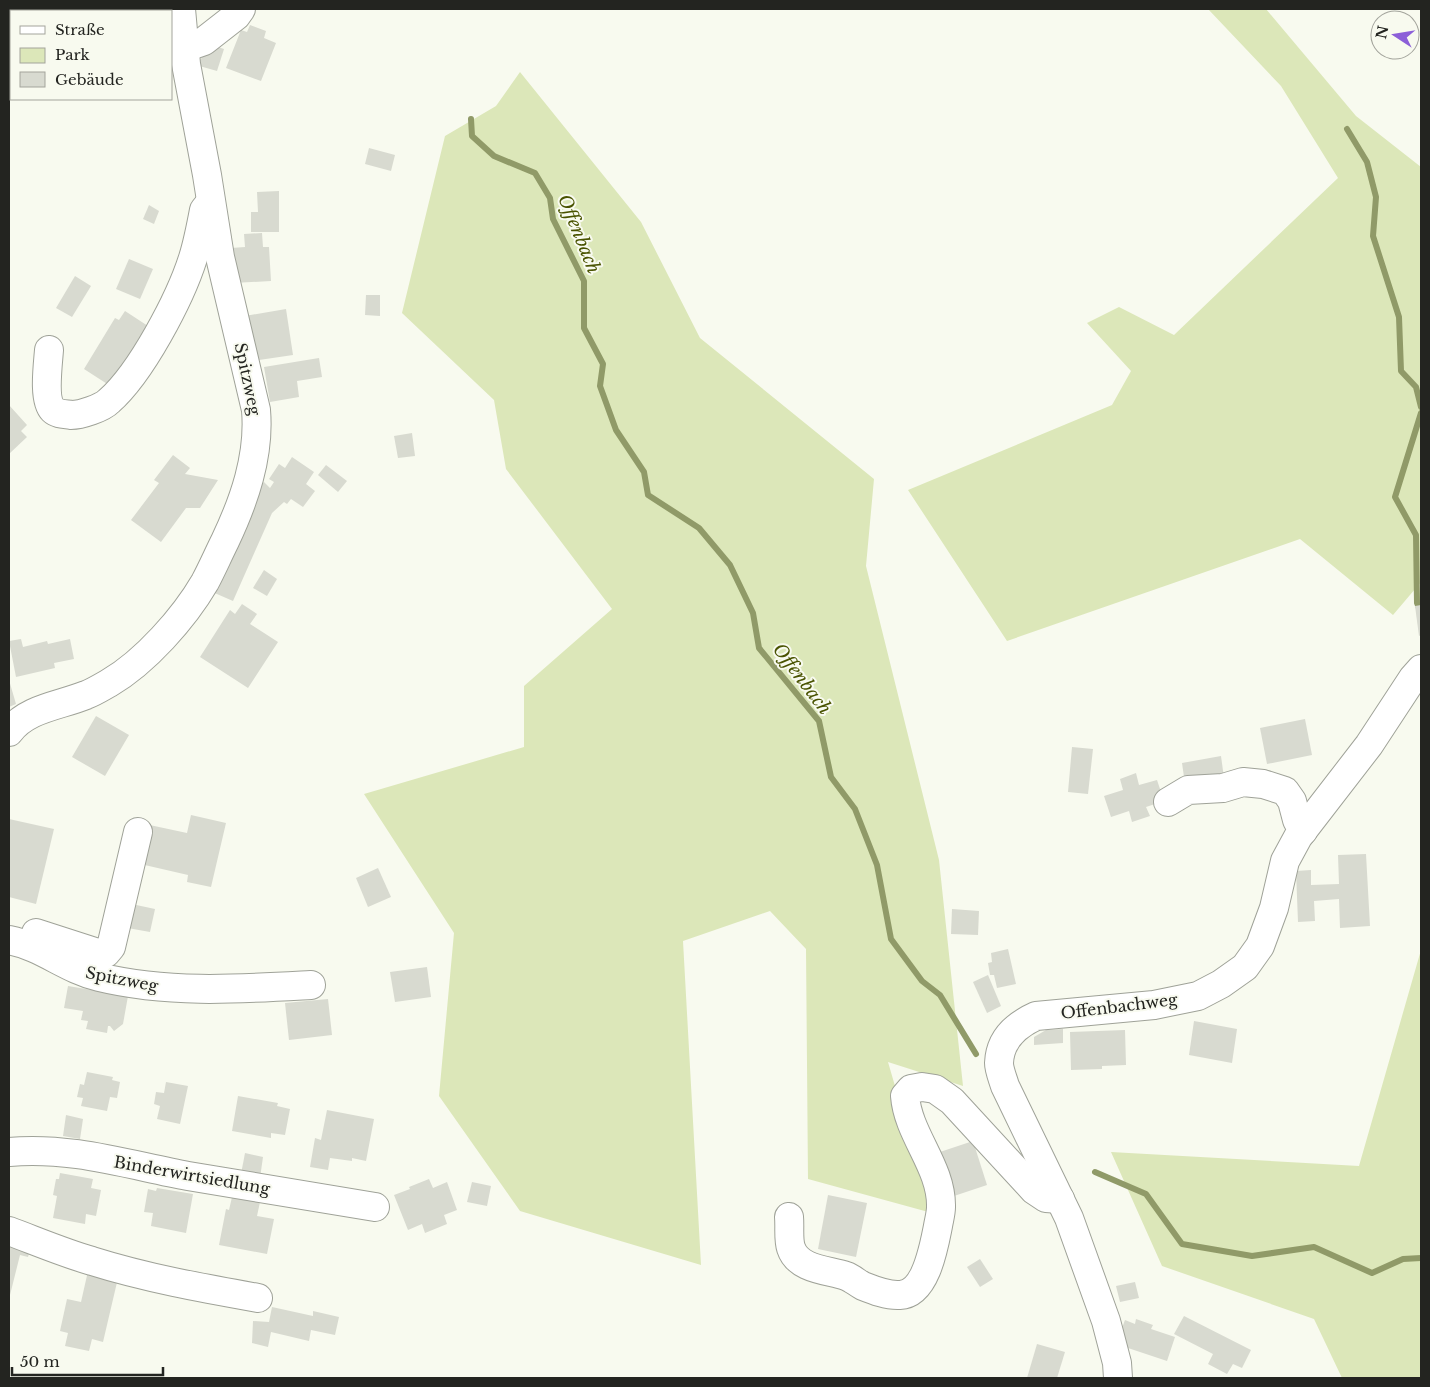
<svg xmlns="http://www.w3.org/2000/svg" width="1430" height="1387" font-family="'Libre Baskerville',serif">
  <rect width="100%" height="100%" fill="#f8faef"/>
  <g fill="#dce7b9">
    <polygon points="1208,9 1266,9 1356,116 1421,167 1421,582 1393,615 1300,539 1007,641 908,490 1112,405 1131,371 1087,323 1119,307 1174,335 1338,178 1281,86"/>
    <polygon points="520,72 641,222 700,338 874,479 866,566 939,860 963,1086 888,1062 932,1213 808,1179 806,949 770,911 683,941 701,1265 520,1211 439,1096 454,933 364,794 524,747 524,686 612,609 506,469 494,400 402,313 445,136 496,106"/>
    <polygon points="1421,950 1421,1378 1342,1378 1314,1319 1162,1266 1111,1152 1359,1166"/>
  </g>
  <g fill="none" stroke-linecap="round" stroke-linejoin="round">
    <g stroke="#909a68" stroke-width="6">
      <polyline points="471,119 472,136 494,156 535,173 550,198 553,219 584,281 584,328 603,364 600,386 616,430 644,472 648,495 699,528 730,565 753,613 759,648 819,721 831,777 855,809 877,865 891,939 922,981 940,995 976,1054"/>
      <polyline points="1347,129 1367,162 1376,197 1373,236 1399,317 1401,371 1416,387 1421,407"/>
      <polyline points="1421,413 1395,497 1416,535 1417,603 1421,613"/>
      <polyline points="1095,1172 1146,1194 1182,1244 1252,1256 1314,1247 1372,1273 1403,1259 1421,1258"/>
    </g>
  </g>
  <g fill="#d8dad0">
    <polygon points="250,25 266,31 264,38 276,43 261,81 226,68 241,30 247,32"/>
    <polygon points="212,45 224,49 217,71 196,65"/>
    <polygon points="369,148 395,155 391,171 365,164"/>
    <polygon points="279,191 279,232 251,232 251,212 258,212 257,192"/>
    <polygon points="149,205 159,211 154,224 143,219"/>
    <polygon points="262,233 263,247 269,247 271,281 233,283 231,248 245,247 244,234"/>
    <polygon points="129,259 153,269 140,299 116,289"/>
    <polygon points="75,276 91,286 72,317 56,308"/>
    <polygon points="366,295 380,295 380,316 365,315"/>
    <polygon points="286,309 293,355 252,361 245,316"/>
    <polygon points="125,311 148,326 115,389 84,369 115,318 119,320"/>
    <polygon points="319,358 322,377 297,381 299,397 270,402 264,367"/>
    <polygon points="9,405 27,425 21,431 27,437 9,454"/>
    <polygon points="412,433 415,456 398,458 394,436"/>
    <polygon points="173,455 190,468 185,474 218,480 200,508 186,508 161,542 131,520 159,483 154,480"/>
    <polygon points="292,457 314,472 306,484 315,491 303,507 291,499 287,504 284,502 272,513 233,601 210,591 253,492 264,482 270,488 274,482 269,479 279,464 285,468"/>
    <polygon points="326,465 347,481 338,492 318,475"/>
    <polygon points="264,570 277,579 267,596 253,588"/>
    <polygon points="242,604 257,614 250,624 278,642 248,688 200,657 230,610 235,614"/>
    <polygon points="1421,605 1421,635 1419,636 1415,606"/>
    <polygon points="21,639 23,647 47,641 48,644 70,639 74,659 54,663 55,668 16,677 9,641"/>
    <polygon points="9,680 16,704 9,707"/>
    <polygon points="96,716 129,735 105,776 72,757"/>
    <polygon points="1305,719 1312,755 1267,764 1260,728"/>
    <polygon points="1072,747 1093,749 1088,794 1068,792"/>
    <polygon points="1221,756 1224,778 1185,784 1182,763"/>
    <polygon points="1136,773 1139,785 1157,780 1164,801 1146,807 1150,816 1132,822 1129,811 1111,817 1104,796 1123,790 1120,779"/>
    <polygon points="191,815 226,823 211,887 187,882 188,875 136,863 145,824 187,833"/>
    <polygon points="9,819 54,829 36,904 9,897"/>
    <polygon points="1366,854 1370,926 1340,928 1339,899 1314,901 1315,921 1298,922 1296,871 1311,870 1311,885 1339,884 1338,855"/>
    <polygon points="378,868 391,897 368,907 356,878"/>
    <polygon points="127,903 155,909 150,932 122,927"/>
    <polygon points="952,909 979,911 978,935 951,934"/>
    <polygon points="1008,949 1016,984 997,988 994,975 990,975 988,963 992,962 991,953"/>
    <polygon points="427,967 431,997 395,1002 390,972"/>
    <polygon points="988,975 1001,1006 987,1013 973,982"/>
    <polygon points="68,986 128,996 123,1024 114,1031 110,1026 108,1026 107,1033 86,1029 88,1021 81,1020 83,1011 64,1008"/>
    <polygon points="328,999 332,1035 289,1040 285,1003"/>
    <polygon points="1194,1021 1237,1029 1232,1063 1189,1055"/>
    <polygon points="1063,1029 1063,1043 1034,1045 1034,1037 1046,1030"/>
    <polygon points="1125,1030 1126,1065 1102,1066 1102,1069 1071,1070 1070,1032"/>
    <polygon points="87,1072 113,1077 112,1080 120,1082 117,1098 110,1097 107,1111 81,1106 83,1098 77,1097 80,1084 84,1085"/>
    <polygon points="166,1082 188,1086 180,1124 157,1119 160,1106 154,1104 156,1092 164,1093"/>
    <polygon points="238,1096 278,1103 277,1106 290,1109 285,1135 271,1133 271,1138 232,1131"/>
    <polygon points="327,1110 374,1119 366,1161 352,1158 352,1161 330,1158 328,1170 310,1167 315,1138 321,1140"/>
    <polygon points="66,1115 83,1119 80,1139 63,1136"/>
    <polygon points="973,1141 987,1185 951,1197 937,1153"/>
    <polygon points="245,1153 263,1157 260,1178 241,1174"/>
    <polygon points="60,1173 93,1179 91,1188 101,1190 96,1216 86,1214 85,1224 53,1218 57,1196 53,1195 56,1179 59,1179"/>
    <polygon points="429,1179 433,1188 447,1182 457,1210 444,1215 447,1224 425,1233 422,1224 408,1230 394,1195 410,1189 409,1187"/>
    <polygon points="472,1182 491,1186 487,1206 467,1202"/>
    <polygon points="157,1188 193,1194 186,1233 151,1226 153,1213 144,1212 148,1189 156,1191"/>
    <polygon points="828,1195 867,1203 856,1257 818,1249"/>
    <polygon points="232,1197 260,1202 257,1216 274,1219 267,1254 219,1245 226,1209 229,1210"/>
    <polygon points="9,1237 32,1243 28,1257 20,1255 9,1299"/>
    <polygon points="980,1259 993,1279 980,1287 967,1267"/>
    <polygon points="88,1271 118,1278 103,1342 92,1339 89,1351 65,1346 68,1333 60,1331 67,1299 81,1302"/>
    <polygon points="1135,1282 1139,1298 1120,1302 1116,1286"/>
    <polygon points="272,1307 313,1316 313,1311 339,1317 335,1335 311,1330 309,1341 271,1332 268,1347 252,1343 253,1321 269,1322"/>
    <polygon points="1184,1316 1251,1350 1242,1368 1233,1364 1227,1374 1208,1364 1213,1354 1174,1334"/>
    <polygon points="1136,1319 1153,1325 1151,1329 1175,1337 1167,1361 1116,1344 1125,1320 1135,1324"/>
    <polygon points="1037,1344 1065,1352 1057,1378 1027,1378"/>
  </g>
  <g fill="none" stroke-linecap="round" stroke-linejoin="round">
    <g stroke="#9fa298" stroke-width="30">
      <g id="minor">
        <polyline points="184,48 204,41 236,16 241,9"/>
        <path d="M49,350c-1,14 -6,50 4,60 4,4 12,4 18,5 10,0 31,-7 38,-14 32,-28 71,-102 84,-143 5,-16 8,-32 11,-48l4,-5"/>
        <path d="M9,732c18,-24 50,-26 77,-37 8,-3 16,-8 23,-12 36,-21 75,-65 96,-101 7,-13 13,-27 20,-41 19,-40 35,-85 31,-131l-36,-153 -13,-82 -21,-111 -5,-55"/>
        <polyline points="1168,802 1188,790 1223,788 1243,782 1263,784 1285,791 1292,801 1297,820 1303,831"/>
        <polyline points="36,933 98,953 106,953 111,947 138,832"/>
        <path d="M9,940c34,7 57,29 90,37 70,17 141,12 212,8"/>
        <path d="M9,1152c60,-6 120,13 179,24 63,11 125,21 187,31"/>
        <path d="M789,1217c1,10 -1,22 2,31 7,22 38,22 55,28 6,2 11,7 17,10 10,4 25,10 37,9 26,-1 34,-49 38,-69 1,-6 3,-13 3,-19 1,-40 -33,-72 -36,-111l6,-7 11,-2 13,2 17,12 82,89 12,8 14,1"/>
        <path d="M9,1231c27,10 55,22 83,30 54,17 110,27 166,37"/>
        <path d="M1118,1378l-1,-15 -11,-42 -37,-103 -64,-132c-2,-7 -6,-16 -6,-23 1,-24 17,-38 37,-47l118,-11 44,-9 23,-12 24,-17 15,-21 14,-38 11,-47 13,-24 71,-92 44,-67 8,-9"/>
      </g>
    </g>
    <use href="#minor" stroke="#fff" stroke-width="28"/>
  </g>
  <g text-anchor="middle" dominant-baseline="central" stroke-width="4" stroke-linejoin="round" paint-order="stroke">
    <g font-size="16" fill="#232420" stroke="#f8faef">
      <text transform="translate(248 379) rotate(78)">Spitzweg</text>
      <text transform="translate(122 979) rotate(11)">Spitzweg</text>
      <text transform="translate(1119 1006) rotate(-7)">Offenbachweg</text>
      <text transform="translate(192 1175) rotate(10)">Binderwirtsiedlung</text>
    </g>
    <g font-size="18" font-style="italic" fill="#495300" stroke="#f8faef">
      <text transform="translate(579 234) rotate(68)">Offenbach</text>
      <text transform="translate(802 679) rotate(53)">Offenbach</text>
    </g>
  </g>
  <rect width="1430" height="1387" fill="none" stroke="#232420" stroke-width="20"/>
  <rect x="10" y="10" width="162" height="90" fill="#f8faef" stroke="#a3a49c"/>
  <rect x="20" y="26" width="25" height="8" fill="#ffffff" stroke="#a3a49c"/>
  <text x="55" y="35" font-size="15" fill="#232420">Straße</text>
  <rect x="20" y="48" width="25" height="15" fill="#dce7b9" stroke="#a3a49c"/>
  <text x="55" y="60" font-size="15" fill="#232420">Park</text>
  <rect x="20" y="72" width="25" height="15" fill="#d8dad0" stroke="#a3a49c"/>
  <text x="55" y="85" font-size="15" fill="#232420">Gebäude</text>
  <g transform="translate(1395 35) rotate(282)"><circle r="24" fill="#f8faef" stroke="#a3a49c"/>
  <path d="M0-4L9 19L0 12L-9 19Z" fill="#8c5fd8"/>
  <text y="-8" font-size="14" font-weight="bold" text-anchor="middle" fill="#232420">N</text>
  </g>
  <path d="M12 1367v8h151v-8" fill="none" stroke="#232420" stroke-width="2.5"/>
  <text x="20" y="1367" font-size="15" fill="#232420" stroke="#f8faef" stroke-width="4" paint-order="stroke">50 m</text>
</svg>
